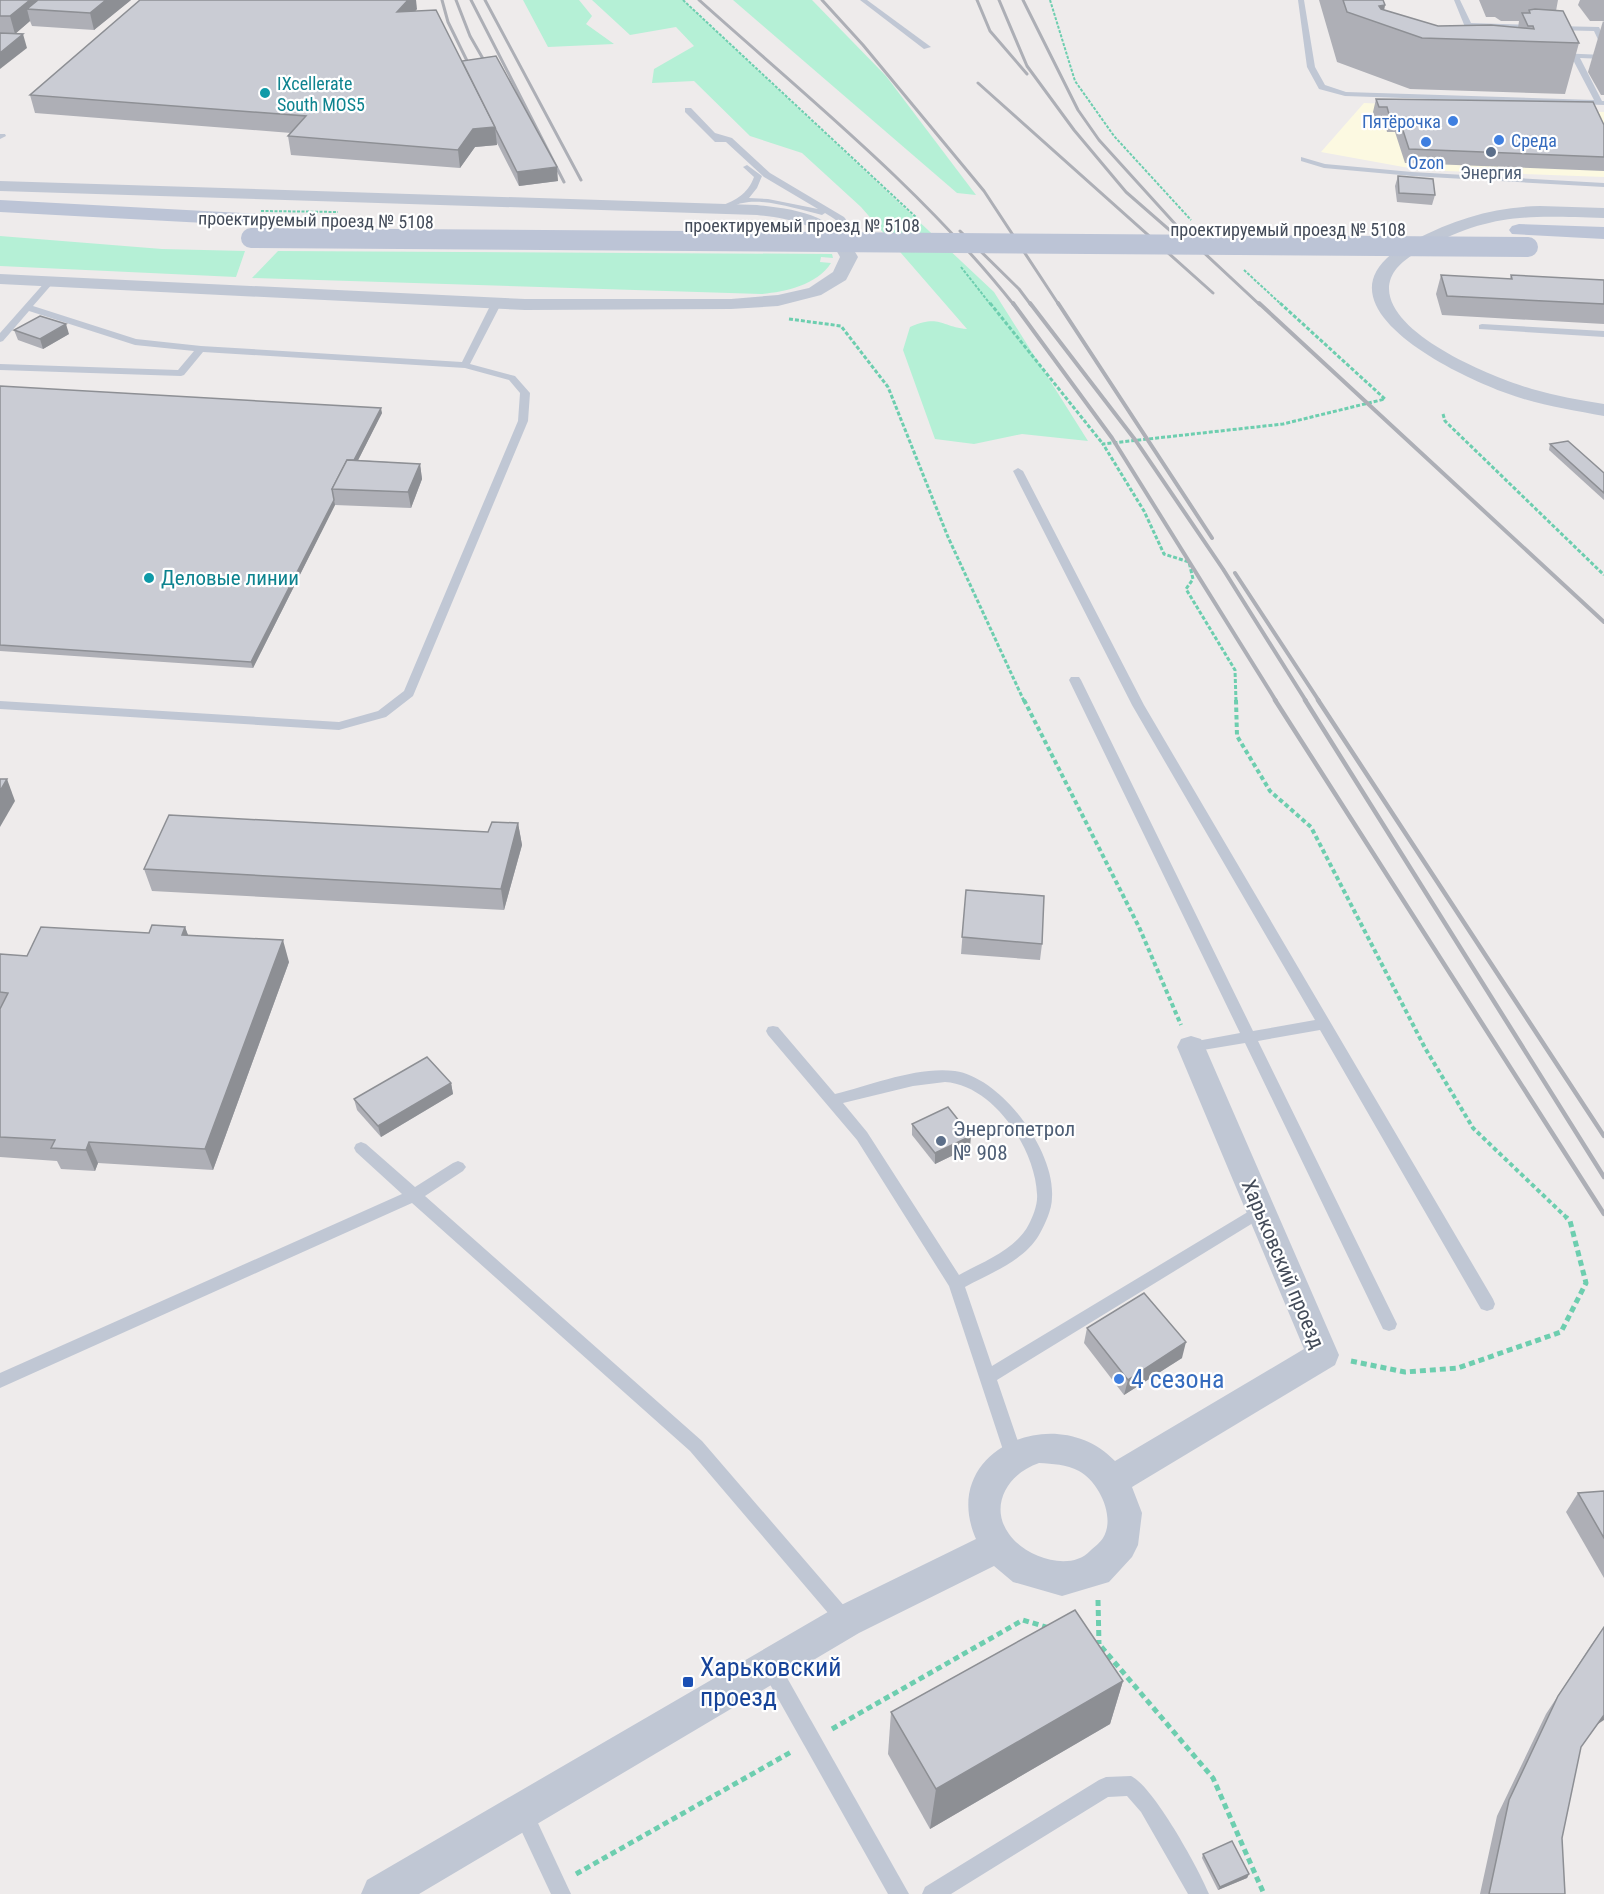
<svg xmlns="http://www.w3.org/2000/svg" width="1604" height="1894" font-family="'Roboto Condensed',sans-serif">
  <rect width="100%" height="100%" fill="#eeebeb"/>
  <polygon fill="#fcf9e1" points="1364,103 1604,112 1604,177 1420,170 1321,152"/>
  <g fill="#b5f0d6">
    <polygon points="523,0 579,0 592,16 586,24 614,44 548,47"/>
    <path d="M592,0h91l311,292 94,149 -66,-7 -48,10 -39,-5 -32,-89 7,-23c30,-13 31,0 57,2l-106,-122 -59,-54 -52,-17 -56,-55 -42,2 2,-14 40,-23 -18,-19 -46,8z"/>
    <polygon points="733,0 812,0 886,76 976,195 957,193"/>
    <polygon points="0,236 162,249 245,251 236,277 0,266"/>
    <path d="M278,251l554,3 1,4 -12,-1 -1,5 11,1c-14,22 -46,29 -70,31l-509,-16z"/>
  </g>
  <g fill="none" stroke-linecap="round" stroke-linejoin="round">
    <g stroke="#6dceaf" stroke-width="2" stroke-dasharray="3 1.5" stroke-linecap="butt">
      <polyline points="683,0 918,219"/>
      <polyline points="1050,0 1075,81 1114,136 1191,220"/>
      <polyline points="961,267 991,305"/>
      <polyline points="1244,270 1282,305"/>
    </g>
    <g stroke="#6dceaf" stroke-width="3" stroke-dasharray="4 2" stroke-linecap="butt">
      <polyline points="990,303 1103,444"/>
      <polyline points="789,319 841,326 888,387 948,537 1024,701"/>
      <polyline points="1443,414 1445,421 1604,575"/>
      <polyline points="1236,701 1235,670 1186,589 1193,579 1189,562 1164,554 1144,511 1103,444 1283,424 1385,399 1280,303"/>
    </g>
    <g stroke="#6dceaf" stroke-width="4" stroke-dasharray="4.5 3" stroke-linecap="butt">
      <polyline points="1024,700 1139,927 1181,1025"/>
      <polyline points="1236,700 1237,736 1270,791 1311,827 1425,1048 1473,1128 1568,1219"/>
    </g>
    <g stroke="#6dceaf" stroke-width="5" stroke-dasharray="6 4" stroke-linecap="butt">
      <polyline points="1351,1361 1405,1372 1458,1368 1561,1332 1586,1283 1570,1221 1566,1217"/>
      <polyline points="1098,1600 1099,1644"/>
      <polyline points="1093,1642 1099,1644 1213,1778 1264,1894"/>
      <polyline points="832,1729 1023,1620 1049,1628"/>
      <polyline points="576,1874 791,1752"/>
    </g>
    <g fill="#c0c7d4" fill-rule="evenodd">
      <polygon points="860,0 867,0 931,47 924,49"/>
      <polygon points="1298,0 1304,0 1315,67 1325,85 1346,92 1594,100 1572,58 1554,55 1558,53 1604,55 1604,59 1580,58 1602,101 1604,101 1604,105 1345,96 1319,89 1307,67"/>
      <polygon points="1454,0 1460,0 1471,23 1535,25 1539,27 1535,29 1465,27"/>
      <polygon points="1554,26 1599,27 1604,37 1604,46 1601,46 1594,31 1551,30 1550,28"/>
      <path d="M685,108h6l24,25 17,5 38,35 74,44 11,14v19l-7,-2c-1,-21 -5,-24 -23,-35l-3,2c-22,-5 -57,-17 -79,-12 -9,1 -16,9 -26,8v-4c17,-5 31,-13 37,-30l-11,-10 4,-2 15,11 -5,12 -8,10 19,1 50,10 -54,-32 -38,-35h-11l-30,-30z"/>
      <polygon points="0,134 5,134 6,136 0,139"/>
      <polygon points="1301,157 1325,164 1412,172 1604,183 1604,187 1412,176 1324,168 1301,161"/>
      <polygon points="49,280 53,283 33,306 136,339 201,346 462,362 491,304 499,302 501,304 470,364 515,376 530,393 528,421 413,696 386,717 339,730 0,709 0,701 339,722 378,711 404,691 518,421 520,393 509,380 465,368 203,352 184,375 181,376 0,370 0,364 178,370 194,351 135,345 29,311 3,341 0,342 0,333 46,281"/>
      <polygon points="1482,324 1604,331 1604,337 1479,329 1479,325"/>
      <polygon points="1018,468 1023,471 1144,705 1493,1299 1495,1304 1493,1309 1487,1311 1481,1309 1320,1030 1258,1041 1397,1324 1395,1329 1389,1331 1383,1329 1245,1043 1191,1052 1186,1051 1184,1047 1186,1043 1240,1033 1069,680 1071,677 1079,677 1081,680 1253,1031 1315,1020 1132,705 1013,471"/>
      <path d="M773,1026l5,1 57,67c36,-9 83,-28 120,-23 47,7 100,80 97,126 0,13 -7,27 -13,38 -15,26 -49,38 -74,52l27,79 264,-159 5,-2 5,2 3,4 -3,4 -269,165 26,76 -3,5 -6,3 -6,-3 -3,-5 -56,-170 -92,-146 -89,-105 -2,-4 2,-4zM945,1082c48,3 90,66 92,112 1,10 -4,22 -8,30 -13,26 -47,38 -70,51l-92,-143 -24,-29 70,-17z"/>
      <polygon points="361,1142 366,1144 415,1187 453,1163 458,1161 463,1163 466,1167 463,1171 425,1196 702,1441 852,1615 855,1621 852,1627 846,1630 840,1627 690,1451 412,1203 0,1388 0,1373 402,1194 356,1152 354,1148 356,1144"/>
      <polygon points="770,1657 777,1660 909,1894 888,1894 763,1672 761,1666 763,1660"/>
      <path d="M1131,1776c22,10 68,93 78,118h-21l-47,-82 -14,-16 -19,1 -157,97h-29l3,-7 174,-107 7,-3z"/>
      <polygon points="523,1803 530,1806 571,1894 551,1894 513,1813 516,1806"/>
    </g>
    <g fill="#c0c7d4" fill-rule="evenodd">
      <path d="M0,181l757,24c44,5 79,10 101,52l-12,23 -25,15 -43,11 -47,3 -206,1 -525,-26v-10l525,25h206l47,-4 31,-7 24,-16 7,-15c-16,-33 -49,-38 -83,-42l-757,-24z"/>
      <path d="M1540,206l64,2v10c-76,-2 -111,-6 -181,31 -15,8 -34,20 -34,40 1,47 105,89 143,100 24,7 48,11 72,15v12c-33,-6 -66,-11 -98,-23 -56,-20 -207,-95 -92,-153 42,-21 79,-33 126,-34z"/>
      <path d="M1191,1036l10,3 4,8 134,308 -4,10 -203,122 10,26 -4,32 -6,12 -23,25 -47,14 -49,-14 -19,-16 -135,67 -440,261h-58l6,-14 466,-271 143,-70c-39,-89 80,-140 139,-78l189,-112 -127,-302 4,-8zM1039,1463c14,1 27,1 40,8 20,11 37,46 24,67 -3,5 -9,9 -13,13 -21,22 -66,5 -81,-17 -21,-29 0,-61 30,-71z"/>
    </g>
    <g fill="#bcc4d6" fill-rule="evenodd">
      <polygon points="0,200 260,214 267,216 270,220 267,224 260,226 0,212"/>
      <polygon points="1519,224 1604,227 1604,239 1512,234 1509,230 1512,226"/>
    </g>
    <g stroke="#adafb6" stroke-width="3">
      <polyline points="442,0 448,22 473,73"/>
      <polyline points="456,0 470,36 490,71"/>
      <polyline points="471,0 564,182"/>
      <polyline points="485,0 581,180"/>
      <path d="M699,0c108,97 224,190 315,305"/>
      <polyline points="822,0 863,45 984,191 1059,305"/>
      <polyline points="977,0 990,31 1027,74"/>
      <polyline points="999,0 1027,66 1074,130 1126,192 1181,240"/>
      <polyline points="1023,0 1078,110 1099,140 1186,236 1260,305"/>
      <polyline points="978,83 1213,293"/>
      <polyline points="960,231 1019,289 1031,305"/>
    </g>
    <g stroke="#adafb6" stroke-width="4">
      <polyline points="1013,303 1112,438 1276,701"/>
      <polyline points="1030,303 1136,441 1223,569 1306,701"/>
      <polyline points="1058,303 1212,538"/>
      <polyline points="1259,303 1604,622"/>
      <polyline points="1235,573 1319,701"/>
    </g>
    <g stroke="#adafb6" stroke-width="4.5">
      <polyline points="1275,700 1604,1214"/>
      <polyline points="1305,700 1604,1177"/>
      <polyline points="1318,700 1604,1136"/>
    </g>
    <polyline stroke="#6dceaf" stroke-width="2" stroke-dasharray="3 1.5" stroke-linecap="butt" points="261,211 338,212"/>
    <polyline stroke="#bcc4d6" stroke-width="20" points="251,238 1528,247"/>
  </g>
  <g fill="#aeafb6">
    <polygon points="0,0 131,0 94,30 32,26 30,21 15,34 0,33"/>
    <polygon points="1319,0 1383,0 1385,5 1384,10 1438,26 1518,28 1519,21 1501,21 1495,17 1486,17 1479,0 1558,0 1556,11 1579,43 1565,94 1410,89 1337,62"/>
    <polygon points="1580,0 1604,0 1604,21 1590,21 1578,5"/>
    <polygon points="417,9 415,11 462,61 558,181 519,186 497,143 497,145 475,147 460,168 291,155 288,136 291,133 35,113 30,95"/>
    <polygon points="1603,21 1604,22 1604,95 1601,95 1588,72"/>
    <polygon points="1376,99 1604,125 1604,171 1405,163 1395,132 1387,132 1384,120 1376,120 1373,112"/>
    <polygon points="1398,176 1435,195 1432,205 1397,202 1395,186"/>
    <polygon points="1441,275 1510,279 1511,275 1604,280 1604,324 1442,315 1436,294"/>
    <polygon points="14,330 69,334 43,349 18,340"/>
    <polygon points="0,386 382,413 358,460 420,464 422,479 411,508 335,505 253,668 0,651"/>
    <polygon points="1550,444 1604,473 1604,500 1549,450"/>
    <polygon points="518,823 522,845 504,910 152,891 144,869 488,832"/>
    <polygon points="966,890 1042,944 1040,960 961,954"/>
    <polygon points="185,927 188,935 289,962 213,1170 98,1163 95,1171 61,1169 57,1161 0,1157 0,954 27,956 149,933"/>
    <polygon points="451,1083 453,1094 381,1137 357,1110 354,1099"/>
    <polygon points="912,1124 970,1147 935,1164 912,1135"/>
    <polygon points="1087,1328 1182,1358 1124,1395 1084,1343"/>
    <polygon points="1604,1491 1604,1578 1566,1512 1578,1493"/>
    <polygon points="1604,1627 1597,1725 1581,1747 1562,1838 1565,1894 1480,1894 1497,1816 1546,1714 1591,1645"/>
    <polygon points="1123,1681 1110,1724 930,1829 888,1754 891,1712"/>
    <polygon points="1203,1854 1249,1874 1247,1878 1218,1890 1202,1858"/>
  </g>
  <g fill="#8d8f94">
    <polygon points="30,0 55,0 27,9 30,21 15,34 10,16"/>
    <polygon points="106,0 131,0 94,30 90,13"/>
    <polygon points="408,0 416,0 417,9 400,29 397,12"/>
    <polygon points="1385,5 1381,24 1379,6"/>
    <polygon points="23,34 27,48 0,69 0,53"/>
    <polygon points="495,127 497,145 475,147 460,168 458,150 473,129"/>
    <polygon points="557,167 558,181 519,186 517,172"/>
    <polygon points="66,324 69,334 43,349 40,339"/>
    <polygon points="381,408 382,413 343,490 339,489"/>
    <polygon points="420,464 422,479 411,508 408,492"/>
    <polygon points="334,500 335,505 253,668 251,662"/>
    <polygon points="7,779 15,801 0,827 0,791"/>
    <polygon points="518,823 522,845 504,910 501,889"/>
    <polygon points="185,927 193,949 182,935"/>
    <polygon points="283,940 289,962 213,1170 205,1149"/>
    <polygon points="451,1083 453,1094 381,1137 378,1126"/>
    <polygon points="971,1136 970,1147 935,1164 935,1153"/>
    <polygon points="89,1142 98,1163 95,1171 86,1150"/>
    <polygon points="1186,1342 1182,1358 1124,1395 1128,1380"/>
    <polygon points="1123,1681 1110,1724 930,1829 936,1789"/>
    <polygon points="1604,1715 1604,1720 1595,1726"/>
    <polygon points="1249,1874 1247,1878 1218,1890 1220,1887"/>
  </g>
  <g fill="#caccd4" stroke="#8d8f94" stroke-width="1.5">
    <polygon points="0,0 30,0 10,16 0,16"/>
    <polygon points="38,0 106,0 90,13 27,9"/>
    <polygon points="140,0 408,0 397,12 436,10 495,127 473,129 458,150 288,136 306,116 30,95"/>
    <polygon points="1343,0 1383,0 1385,5 1379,6 1381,9 1438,26 1491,25 1534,29 1533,26 1528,26 1522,13 1530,13 1529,10 1535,9 1563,11 1579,43 1422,38 1347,12"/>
    <polygon points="0,33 23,34 0,53"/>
    <polygon points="496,56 557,167 517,172 496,130 495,127 462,61"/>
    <polygon points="1376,99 1593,102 1604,125 1604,157 1409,149 1399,118 1390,118 1387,107 1379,107"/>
    <polygon points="1398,176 1433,179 1435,195 1399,193"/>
    <polygon points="1441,275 1512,279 1511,275 1604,280 1604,304 1447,296"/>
    <polygon points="40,316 66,324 40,339 14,330"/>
    <polygon points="0,386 381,408 354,460 347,460 332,489 334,500 251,662 0,645"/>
    <polygon points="1568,441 1604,473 1604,493 1550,444"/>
    <polygon points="347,460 420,464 408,492 332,489"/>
    <polygon points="0,779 7,779 0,791"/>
    <polygon points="169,815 488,832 492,822 518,823 501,889 144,869"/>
    <polygon points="966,890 1044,896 1042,944 962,937"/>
    <polygon points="152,925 185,927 182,935 283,940 205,1149 89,1142 86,1150 51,1148 55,1140 0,1137 0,1009 8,993 0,992 0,954 27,956 41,927 149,933"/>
    <polygon points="427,1057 451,1083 378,1126 354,1099"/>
    <polygon points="948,1107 971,1136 935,1153 912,1124"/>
    <polygon points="1144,1293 1186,1342 1128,1380 1087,1328"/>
    <polygon points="1604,1491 1604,1538 1578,1493"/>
    <polygon points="1075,1610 1123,1681 936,1789 891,1712"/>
    <polygon points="1604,1627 1604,1715 1581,1747 1562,1838 1565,1894 1489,1894 1509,1800 1558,1696"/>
    <polygon points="1232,1841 1249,1874 1220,1887 1203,1854"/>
  </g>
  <g fill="#0f9aa8" stroke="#fff" stroke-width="2">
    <circle cx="265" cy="93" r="6"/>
    <circle cx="149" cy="578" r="6"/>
  </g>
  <g fill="#3f7fe0" stroke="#fff" stroke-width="2">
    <circle cx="1453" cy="121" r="6"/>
    <circle cx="1499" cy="140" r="6"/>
    <circle cx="1426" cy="142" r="6"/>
    <circle cx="1119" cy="1379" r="6"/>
  </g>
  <g fill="#5c6f8a" stroke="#fff" stroke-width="2">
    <circle cx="1491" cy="152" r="6"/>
    <circle cx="941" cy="1141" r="6"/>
  </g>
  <rect fill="#1a4fb4" stroke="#fff" stroke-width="2" x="682" y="1676" width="12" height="12" rx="3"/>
  <g text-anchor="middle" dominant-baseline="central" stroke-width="4.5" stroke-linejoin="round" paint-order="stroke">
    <g font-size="18" fill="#0d838f" stroke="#fff" text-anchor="start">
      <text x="277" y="83">IXcellerate<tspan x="277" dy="21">South MOS5</tspan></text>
    </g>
    <g font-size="18" fill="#366cbe" stroke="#fff" text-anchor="end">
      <text x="1441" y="121">Пятёрочка</text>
      <text x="1511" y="140" text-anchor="start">Среда</text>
      <text x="1426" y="162" text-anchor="middle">Ozon</text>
    </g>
    <g font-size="18" fill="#4e5e75" stroke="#fff">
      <text x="1491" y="172">Энергия</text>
    </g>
    <g font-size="18" fill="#434b59" stroke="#fff">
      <text transform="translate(316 220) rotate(1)">проектируемый проезд № 5108</text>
      <text x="802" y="225">проектируемый проезд № 5108</text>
      <text x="1288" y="229">проектируемый проезд № 5108</text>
    </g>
    <g font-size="21" fill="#0d838f" stroke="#fff" text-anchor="start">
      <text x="161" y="578">Деловые линии</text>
    </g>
    <g font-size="21" fill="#4e5e75" stroke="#fff" text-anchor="start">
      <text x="953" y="1129">Энергопетрол<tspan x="953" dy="24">№ 908</tspan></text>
    </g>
    <g font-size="21" fill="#434b59" stroke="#fff">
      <text transform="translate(1283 1264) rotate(67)">Харьковский проезд</text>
    </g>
    <g font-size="26" fill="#366cbe" stroke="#fff" text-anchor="start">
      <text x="1131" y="1379">4 сезона</text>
    </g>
    <g font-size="26" fill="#164399" stroke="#fff" text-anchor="start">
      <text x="700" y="1667">Харьковский<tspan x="700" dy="30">проезд</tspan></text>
    </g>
  </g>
</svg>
